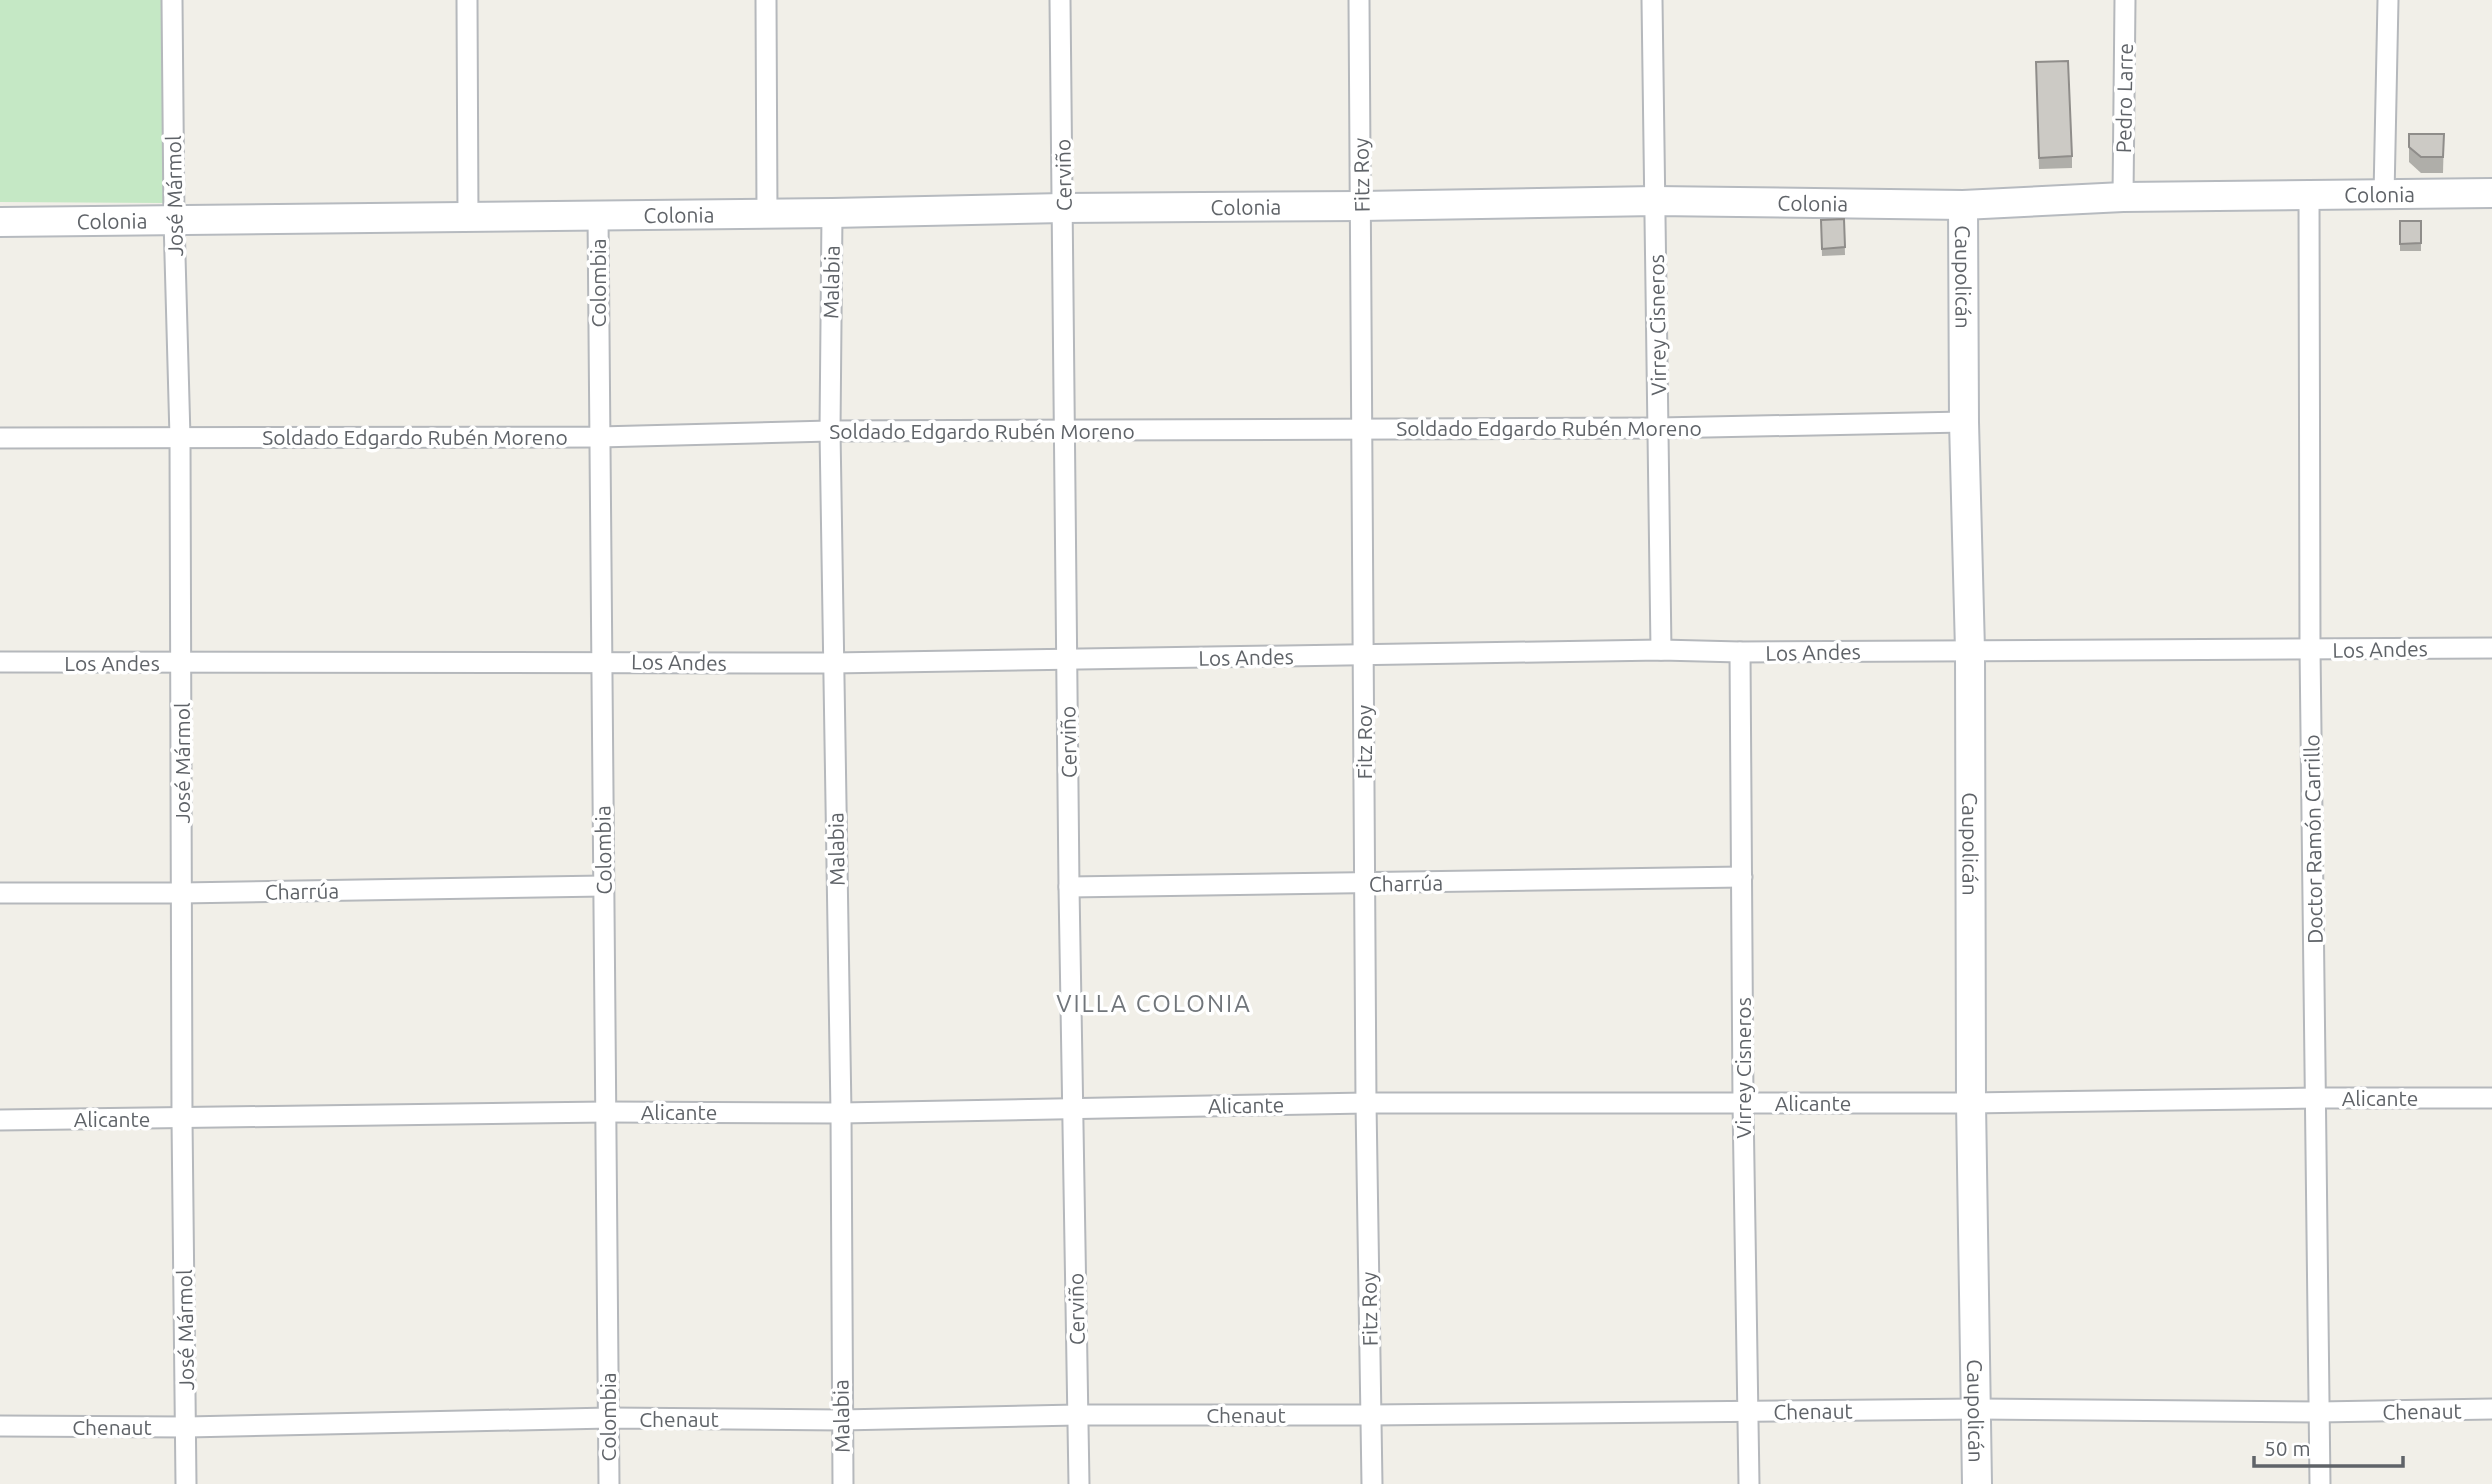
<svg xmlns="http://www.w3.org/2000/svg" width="2492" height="1484" font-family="Ubuntu,sans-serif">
  <rect width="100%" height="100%" fill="#f1efe8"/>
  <polygon fill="#c5e8c5" points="0,0 161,0 165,203 0,202"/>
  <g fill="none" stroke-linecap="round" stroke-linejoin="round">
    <g stroke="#b5b8bc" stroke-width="23">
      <g id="street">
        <polyline points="172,0 174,220 180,437 182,1119 186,1484"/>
        <polyline points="467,0 468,217"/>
        <polyline points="766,0 767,213"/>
        <polyline points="1060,0 1069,887 1079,1484"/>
        <polyline points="1359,0 1366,1103 1372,1484"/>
        <polyline points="1652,0 1661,650"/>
        <polyline points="2309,194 2310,649 2320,1484"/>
        <polyline points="2384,195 2388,0"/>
        <polyline points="2123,197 2125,0"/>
        <polyline points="832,213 830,431 841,1113 843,1484"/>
        <polyline points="598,216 609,1484"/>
        <polyline points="0,438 599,437 830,431 1659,428 1964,422"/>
        <polyline points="1740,652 1743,1103 1749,1484"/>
        <polyline points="0,662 832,663 1661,650 1740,652 2492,648"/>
        <polyline points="1069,887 1742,877"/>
        <polyline points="0,893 181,893 604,886"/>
        <polyline points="0,1120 606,1112 841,1113 1366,1103 1971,1103 2316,1098 2492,1098"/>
        <polyline points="0,1426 187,1427 609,1418 841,1420 1077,1415 1370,1415 1977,1409 2319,1412 2492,1409"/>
      </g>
    </g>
    <g stroke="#b6babf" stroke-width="32">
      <g id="secondary">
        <path id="s1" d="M1963,205l1,217 6,228 1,453 6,381"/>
        <path id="s2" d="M0,222l832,-9 231,-5 298,-2 294,-5 308,4 160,-8 369,-4"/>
      </g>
    </g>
    <use href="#street" stroke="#fff" stroke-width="19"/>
    <use href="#secondary" stroke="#fff" stroke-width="28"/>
  </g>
  <g fill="#afaea9">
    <polygon points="2036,62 2072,156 2072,168 2039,169"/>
    <polygon points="2409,134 2444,134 2443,173 2421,173 2409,162"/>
    <polygon points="1844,219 1845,255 1822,256 1821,220"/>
    <rect x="2400" y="221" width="21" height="30"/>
  </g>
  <g fill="#cccac5" stroke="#8f8d8a" stroke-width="2">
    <polygon points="2068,61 2072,156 2039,158 2036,62"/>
    <polygon points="2409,134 2444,134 2443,157 2421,157 2409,147"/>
    <polygon points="1844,219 1845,247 1822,249 1821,220"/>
    <polygon points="2400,221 2421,221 2421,243 2400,244"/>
  </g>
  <g text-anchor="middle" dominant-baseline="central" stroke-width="7" stroke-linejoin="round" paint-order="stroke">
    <g font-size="21" fill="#5f6368" stroke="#fff">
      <text transform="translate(2124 98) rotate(-89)">Pedro Larre</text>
      <text transform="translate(1063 175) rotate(-91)">Cerviño</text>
      <text transform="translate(1361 175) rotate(-91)">Fitz Roy</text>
      <text stroke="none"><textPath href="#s2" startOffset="2380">Colonia</textPath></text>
      <text transform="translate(174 196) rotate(-91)">José Mármol</text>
      <text stroke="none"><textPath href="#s2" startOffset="1813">Colonia</textPath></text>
      <text stroke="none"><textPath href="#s2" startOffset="1246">Colonia</textPath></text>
      <text stroke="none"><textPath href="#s2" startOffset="679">Colonia</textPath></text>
      <text stroke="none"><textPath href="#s2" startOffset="112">Colonia</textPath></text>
      <text stroke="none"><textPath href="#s1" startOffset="72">Caupolicán</textPath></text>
      <text transform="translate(831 282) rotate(-89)">Malabia</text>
      <text transform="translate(598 283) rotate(-90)">Colombia</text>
      <text transform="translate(1657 325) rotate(-91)">Virrey Cisneros</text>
      <text x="1549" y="428">Soldado Edgardo Rubén Moreno</text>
      <text x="982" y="431">Soldado Edgardo Rubén Moreno</text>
      <text x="415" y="437">Soldado Edgardo Rubén Moreno</text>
      <text transform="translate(2380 649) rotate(-1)">Los Andes</text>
      <text transform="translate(1813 652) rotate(-1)">Los Andes</text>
      <text transform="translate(1246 657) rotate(-1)">Los Andes</text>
      <text transform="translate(679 662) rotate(1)">Los Andes</text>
      <text x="112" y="663">Los Andes</text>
      <text transform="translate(1068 742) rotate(-91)">Cerviño</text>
      <text transform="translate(1364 742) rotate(-90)">Fitz Roy</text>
      <text transform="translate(182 763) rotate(-90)">José Mármol</text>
      <text transform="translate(2313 839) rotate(-91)">Doctor Ramón Carrillo</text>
      <text stroke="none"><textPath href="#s1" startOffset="639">Caupolicán</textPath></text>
      <text transform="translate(836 849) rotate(-91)">Malabia</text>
      <text transform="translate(603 850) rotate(-91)">Colombia</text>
      <text transform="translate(1406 883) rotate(-1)">Charrúa</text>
      <text transform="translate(302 891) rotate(-1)">Charrúa</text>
      <text transform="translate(1743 1068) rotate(-90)">Virrey Cisneros</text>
      <text x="2380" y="1098">Alicante</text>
      <text x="1813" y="1103">Alicante</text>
      <text transform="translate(1246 1105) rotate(-1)">Alicante</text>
      <text x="679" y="1112">Alicante</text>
      <text x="112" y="1119">Alicante</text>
      <text transform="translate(1076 1309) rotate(-91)">Cerviño</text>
      <text transform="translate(1369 1309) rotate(-91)">Fitz Roy</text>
      <text transform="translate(185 1330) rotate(-91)">José Mármol</text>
      <text transform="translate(1813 1411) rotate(-1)">Chenaut</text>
      <text stroke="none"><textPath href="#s1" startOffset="1206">Caupolicán</textPath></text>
      <text transform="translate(2422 1411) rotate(-1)">Chenaut</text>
      <text x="1246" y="1415">Chenaut</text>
      <text transform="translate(841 1416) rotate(-91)">Malabia</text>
      <text transform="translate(608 1417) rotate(-90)">Colombia</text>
      <text x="679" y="1419">Chenaut</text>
      <text x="112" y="1427">Chenaut</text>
    </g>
    <g font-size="24" letter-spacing="2" fill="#70757a" stroke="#fff">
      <text x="1154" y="1003">VILLA COLONIA</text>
    </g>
  </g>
  <path d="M2254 1456v10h149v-10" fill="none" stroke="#5f6368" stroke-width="3.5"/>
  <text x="2264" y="1456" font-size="21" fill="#5f6368" stroke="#ffffff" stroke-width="5" paint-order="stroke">50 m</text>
</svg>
